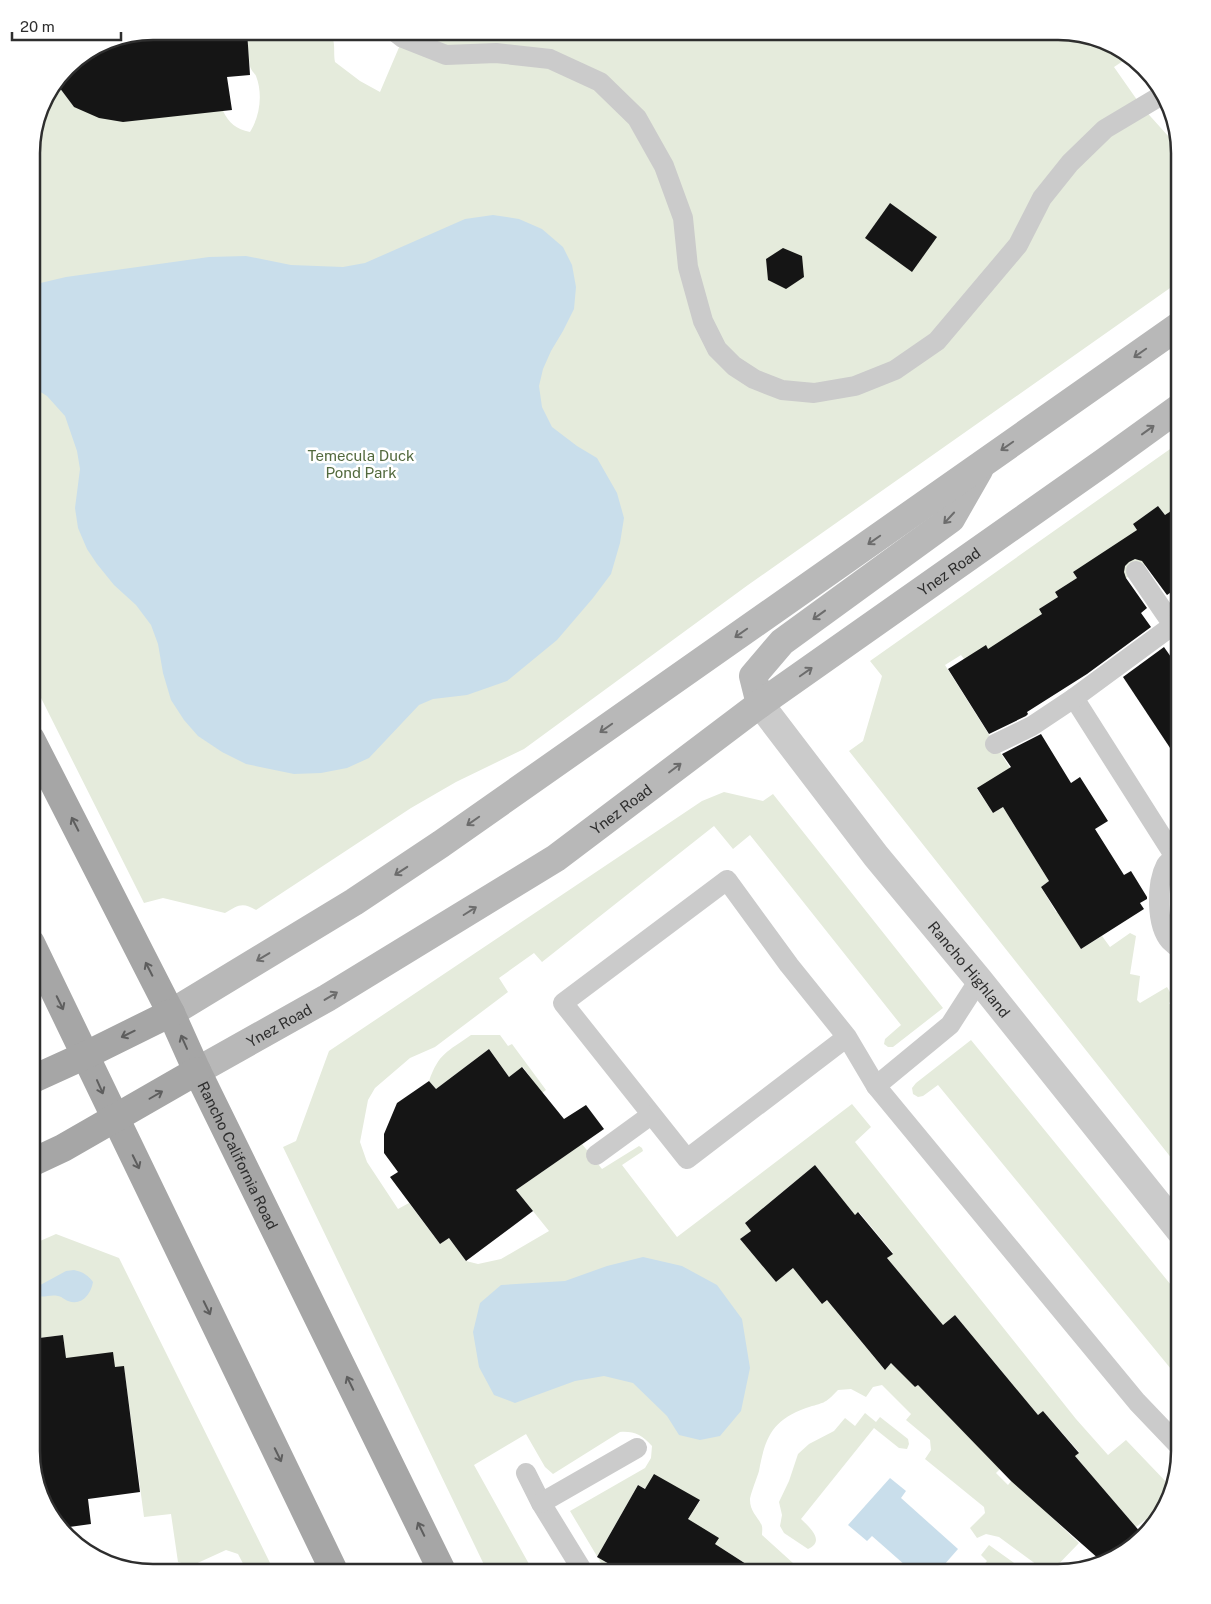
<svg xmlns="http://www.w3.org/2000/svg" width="1211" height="1604" font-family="'Public Sans',sans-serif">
  <rect width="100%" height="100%" fill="#fff"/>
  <g fill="#e5ebdc">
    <path d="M247,31h81c9,10 5,18 7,31l25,19 20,11 26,-61h660l53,16 10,10 -15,10 28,40 36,40 2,6v128l-432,304 -224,164 -68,33 -45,26 -155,102c-14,-9 -19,-4 -31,3l-62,-15 -19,5 -113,-225 1,-533 12,-46 12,-16 18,24 149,4c6,12 13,18 27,21 10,-16 13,-38 6,-56 -2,-4 -5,-5 -6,-10 -2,-11 -2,-23 -3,-35z"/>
    <polygon points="1180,442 1180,505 1165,515 1158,506 1133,524 1155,558 1115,586 1073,572 1077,578 1055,592 1058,597 1039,609 1042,614 989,650 964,659 961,655 945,665 1010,768 977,789 993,813 1003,807 1049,881 1041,887 1056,912 1066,906 1065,924 1081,949 1102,936 1110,947 1130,933 1136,936 1130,974 1140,976 1137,1000 1140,1003 1167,987 1174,999 1169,1003 1180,1020 1180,1169 849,751 863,741 882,676 870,661"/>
    <path d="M724,792l39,9 10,-7 170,214 -50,39h-5l-4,-3 1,-5 16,-14 -151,-190 -17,14 -19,-23 -172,136 -8,-9 -35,25 9,14 -73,55 -25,11 -35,30 -7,12 -8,42 7,20 31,47 11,-6 31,41 9,-6 17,23 12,3 23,-5 48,-28 -33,-41 66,-46 20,25 37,-23 3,2 1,3 -21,14 55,72 175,-133 19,23 -16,15 221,277 32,36 18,-15 44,46 -6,26 -14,14 -5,-6 -9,7 -61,-71 4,-4 -36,-41 -5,4 -83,-100 -12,10 -56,-67 6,-5 -34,-41 -4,3 -40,-50 -70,58 6,8 -11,8 36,43 17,-14 29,36 5,-4 57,69 9,-7 22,25 3,-2 82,84 -4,4 12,12 4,-5 67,63 -29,30h-2l-49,-36 -13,-3 -9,4 -7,-10 15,-15 -1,-6 -59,-48 6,-9 -1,-10 -24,-20 5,-6 -29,-29 -9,2 -7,10 -15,-8 -13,1c-14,15 -14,12 -32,18 -34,12 -41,30 -47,63 -2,7 -9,24 -9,29 0,11 7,16 11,24 2,2 1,8 1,11l42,38h-44l-45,-29 -27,-25 12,-18c-19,-12 -43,-5 -62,-16l-41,72 28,16h-18l-37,-62 75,-43 6,-10 1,-12c-10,-11 -18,-15 -32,-14l-67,42 -8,-7 -19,-33 -52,31 60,108h-46l-205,-426 13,-6 33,-90 373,-250z"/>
    <path d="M471,1035h29l8,11 4,-2 34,46 -4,3 -19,-26 -14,10 -20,-28 -53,40 -7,-8c10,-28 18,-29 42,-46z"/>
    <polygon points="971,1040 1180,1296 1180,1380 938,1085 923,1096 918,1097 913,1094 912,1088 916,1083"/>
    <polygon points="56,1234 119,1258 275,1573 248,1573 238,1554 226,1550 191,1566 178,1562 171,1514 144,1517 124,1367 115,1367 66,1358 63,1335 31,1339 31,1245"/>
    <path d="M865,1413l11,9 4,-5 28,22 1,5 -2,5 -8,-1 -25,-20 -73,91c8,8 25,22 7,30l-24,-16 -4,-7 2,-11 -3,-13 10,-21 9,-27 11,-10 25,-13 11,-13 10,8z"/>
    <polygon points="989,1545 1028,1573 986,1573 982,1567 987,1561 981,1555"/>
  </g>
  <g fill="#c9deeb">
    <polygon points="493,215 519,219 542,229 563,247 572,265 576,287 574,309 563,331 551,351 543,369 539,386 542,407 552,427 577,446 597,458 617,493 624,518 620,543 611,574 593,598 557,640 507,681 467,695 433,699 419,705 369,758 347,768 321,773 294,774 246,764 222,752 198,736 184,720 171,700 163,673 158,644 151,625 136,605 114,585 97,564 87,549 78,528 75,508 80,469 77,451 65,416 47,396 31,386 32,285 66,277 209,257 246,256 291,265 343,267 365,263 465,219"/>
    <polygon points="643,1257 682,1266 717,1285 742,1319 750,1368 741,1411 720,1436 700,1440 679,1435 667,1416 633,1383 604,1376 575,1381 515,1403 494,1395 479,1367 473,1332 480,1303 501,1285 565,1281 607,1266"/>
    <path d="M74,1270c9,2 14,5 19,12 -2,12 -11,24 -25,19 -3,-1 -7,-5 -10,-5 -9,-2 -15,3 -23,-1l-2,-6 33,-18z"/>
    <polygon points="890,1478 906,1491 901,1498 958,1549 937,1573 914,1573 872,1536 867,1541 848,1525"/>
  </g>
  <g fill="#151515">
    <polygon points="153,31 247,31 250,75 227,77 232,110 123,122 99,118 74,107 56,83 73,62 107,40"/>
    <polygon points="890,203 937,237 912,272 865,238"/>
    <polygon points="783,248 802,256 804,277 786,289 768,280 766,259"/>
    <polygon points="1180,505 1180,586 1167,595 1142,561 1135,559 1129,562 1125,566 1124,572 1126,578 1147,608 1141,613 1151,627 1087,674 1027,712 1028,714 1026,716 989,734 948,669 986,645 988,649 1042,614 1039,609 1058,597 1055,592 1077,578 1073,572 1137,530 1133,524 1158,506 1165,515"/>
    <polygon points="1164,647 1180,670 1180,763 1123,677"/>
    <polygon points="1041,734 1071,783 1080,777 1108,821 1095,829 1124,875 1131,871 1147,897 1147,899 1140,903 1144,909 1081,949 1041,887 1049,881 1003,807 993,813 977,788 1011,767 1002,754"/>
    <polygon points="489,1049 509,1077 522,1067 564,1119 586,1105 604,1129 516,1190 533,1211 466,1261 449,1238 440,1244 390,1177 398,1172 384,1153 384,1134 397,1103 429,1081 436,1089"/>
    <polygon points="815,1165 855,1215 858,1212 893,1254 887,1258 943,1325 955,1315 1038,1415 1043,1411 1079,1453 1075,1456 1142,1534 1125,1552 1100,1560 1011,1481 918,1385 915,1387 891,1363 885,1370 827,1300 822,1304 793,1268 776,1282 740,1239 751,1231 745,1223"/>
    <polygon points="63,1335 66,1358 113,1352 115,1367 124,1366 140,1492 88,1499 91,1524 62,1528 52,1518 31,1451 31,1339"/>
    <polygon points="654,1474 700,1500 688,1519 719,1538 715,1544 760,1573 625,1573 597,1557 638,1485 645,1489"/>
  </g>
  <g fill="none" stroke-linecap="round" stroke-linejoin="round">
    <g stroke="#cbcbcb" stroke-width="20">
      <polyline points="394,31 403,38 446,55 496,53 550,59 600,82 637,118 664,166 683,218 688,267 703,321 717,349 734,366 754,379 782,390 814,393 855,386 895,370 937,341 1018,245 1042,198 1070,163 1105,129 1162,95"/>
      <polyline points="1136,571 1173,625"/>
      <polyline points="1074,698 1175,857"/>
      <polyline points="995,744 1032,726 1074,698 1180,620"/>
      <path d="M1180,949c-3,-2 -7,-5 -10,-8 -14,-16 -14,-57 -4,-76 2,-3 6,-6 9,-8h5"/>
      <polyline points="847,1037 687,1159 563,1003 727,880 789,965 847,1037 876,1086 1137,1402 1180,1447"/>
      <polyline points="876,1086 950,1025 979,980"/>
      <polyline points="596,1155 651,1115"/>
      <polyline points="526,1473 541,1503 584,1573"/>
      <polyline points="541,1503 637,1448"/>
    </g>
    <path stroke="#cbcbcb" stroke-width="28" id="s1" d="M760,704l116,152 103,124 201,251"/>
    <g stroke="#b8b8b8" stroke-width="28">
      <polyline points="760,704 753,676 782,642 951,519 979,470"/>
      <polyline points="171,1013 354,902 441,844 1180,325"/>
      <path id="s2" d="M197,1071l130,-73 229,-140 204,-154 344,-242 76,-55"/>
    </g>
    <g stroke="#a6a6a6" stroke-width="28">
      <path id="s3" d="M31,739l140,274 26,58 246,502"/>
      <polyline points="31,943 335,1573"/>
      <polyline points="31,1080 86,1055 171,1013"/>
      <polyline points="31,1163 63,1148 197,1071"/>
    </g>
  </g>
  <defs><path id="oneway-shaft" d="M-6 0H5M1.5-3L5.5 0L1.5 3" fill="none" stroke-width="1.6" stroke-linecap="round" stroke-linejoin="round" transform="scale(1.25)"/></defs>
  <g stroke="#6c6c6c">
    <use href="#oneway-shaft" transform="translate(1140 353) rotate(145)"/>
    <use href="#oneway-shaft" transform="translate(1148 430) rotate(-36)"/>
    <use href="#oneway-shaft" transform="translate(1007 446) rotate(145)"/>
    <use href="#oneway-shaft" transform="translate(949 518) rotate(133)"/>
    <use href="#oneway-shaft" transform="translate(874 540) rotate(145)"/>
    <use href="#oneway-shaft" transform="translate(819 615) rotate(144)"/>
    <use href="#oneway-shaft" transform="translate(741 633) rotate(145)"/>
    <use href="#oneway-shaft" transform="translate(806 672) rotate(-35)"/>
    <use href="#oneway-shaft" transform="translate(606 728) rotate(145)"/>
    <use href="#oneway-shaft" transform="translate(675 768) rotate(-37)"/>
    <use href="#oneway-shaft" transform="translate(473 821) rotate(145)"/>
    <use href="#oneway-shaft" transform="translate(401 871) rotate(147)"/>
    <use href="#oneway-shaft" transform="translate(470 911) rotate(-32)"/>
    <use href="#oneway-shaft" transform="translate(263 957) rotate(149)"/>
    <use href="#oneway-shaft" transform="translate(331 996) rotate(-31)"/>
  </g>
  <g stroke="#5e5e5e">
    <use href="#oneway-shaft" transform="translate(75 824) rotate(-117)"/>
    <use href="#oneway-shaft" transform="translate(149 969) rotate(-117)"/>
    <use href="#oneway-shaft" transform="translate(60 1003) rotate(64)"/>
    <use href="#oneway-shaft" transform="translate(128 1034) rotate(154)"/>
    <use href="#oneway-shaft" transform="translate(184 1042) rotate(-114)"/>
    <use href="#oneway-shaft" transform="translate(100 1087) rotate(66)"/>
    <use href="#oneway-shaft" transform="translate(156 1095) rotate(-30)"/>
    <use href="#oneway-shaft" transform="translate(136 1162) rotate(64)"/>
    <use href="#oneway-shaft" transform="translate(207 1308) rotate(64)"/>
    <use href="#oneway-shaft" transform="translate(350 1383) rotate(-116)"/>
    <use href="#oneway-shaft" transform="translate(278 1455) rotate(64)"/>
    <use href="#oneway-shaft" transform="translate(421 1529) rotate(-116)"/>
  </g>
  <g text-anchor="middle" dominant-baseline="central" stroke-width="5" stroke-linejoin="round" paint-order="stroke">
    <g font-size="15" fill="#52693d" stroke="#fff">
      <text x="361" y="455">Temecula Duck<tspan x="361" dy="17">Pond Park</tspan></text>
    </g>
    <g font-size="15" fill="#2e2e2e" stroke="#fff">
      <text stroke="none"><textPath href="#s2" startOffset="904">Ynez Road</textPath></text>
      <text stroke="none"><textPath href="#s2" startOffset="499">Ynez Road</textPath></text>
      <text stroke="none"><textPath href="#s1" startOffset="338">Rancho Highland</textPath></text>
      <text stroke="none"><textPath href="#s2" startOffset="94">Ynez Road</textPath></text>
      <text stroke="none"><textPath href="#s3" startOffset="465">Rancho California Road</textPath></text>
    </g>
  </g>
  <path d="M0 0H1211V1604H0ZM153 40H1058A113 113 0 0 1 1171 153V1451A113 113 0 0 1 1058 1564H153A113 113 0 0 1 40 1451V153A113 113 0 0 1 153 40Z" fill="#fff" fill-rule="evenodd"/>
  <path fill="none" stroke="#2e2e2e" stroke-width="2.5" d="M153 40H1058A113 113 0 0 1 1171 153V1451A113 113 0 0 1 1058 1564H153A113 113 0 0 1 40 1451V153A113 113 0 0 1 153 40Z"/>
  <path d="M12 32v8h109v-8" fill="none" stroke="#2e2e2e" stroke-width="2.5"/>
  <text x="20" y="32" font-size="15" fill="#2e2e2e" stroke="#ffffff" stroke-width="4" paint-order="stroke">20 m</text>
</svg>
